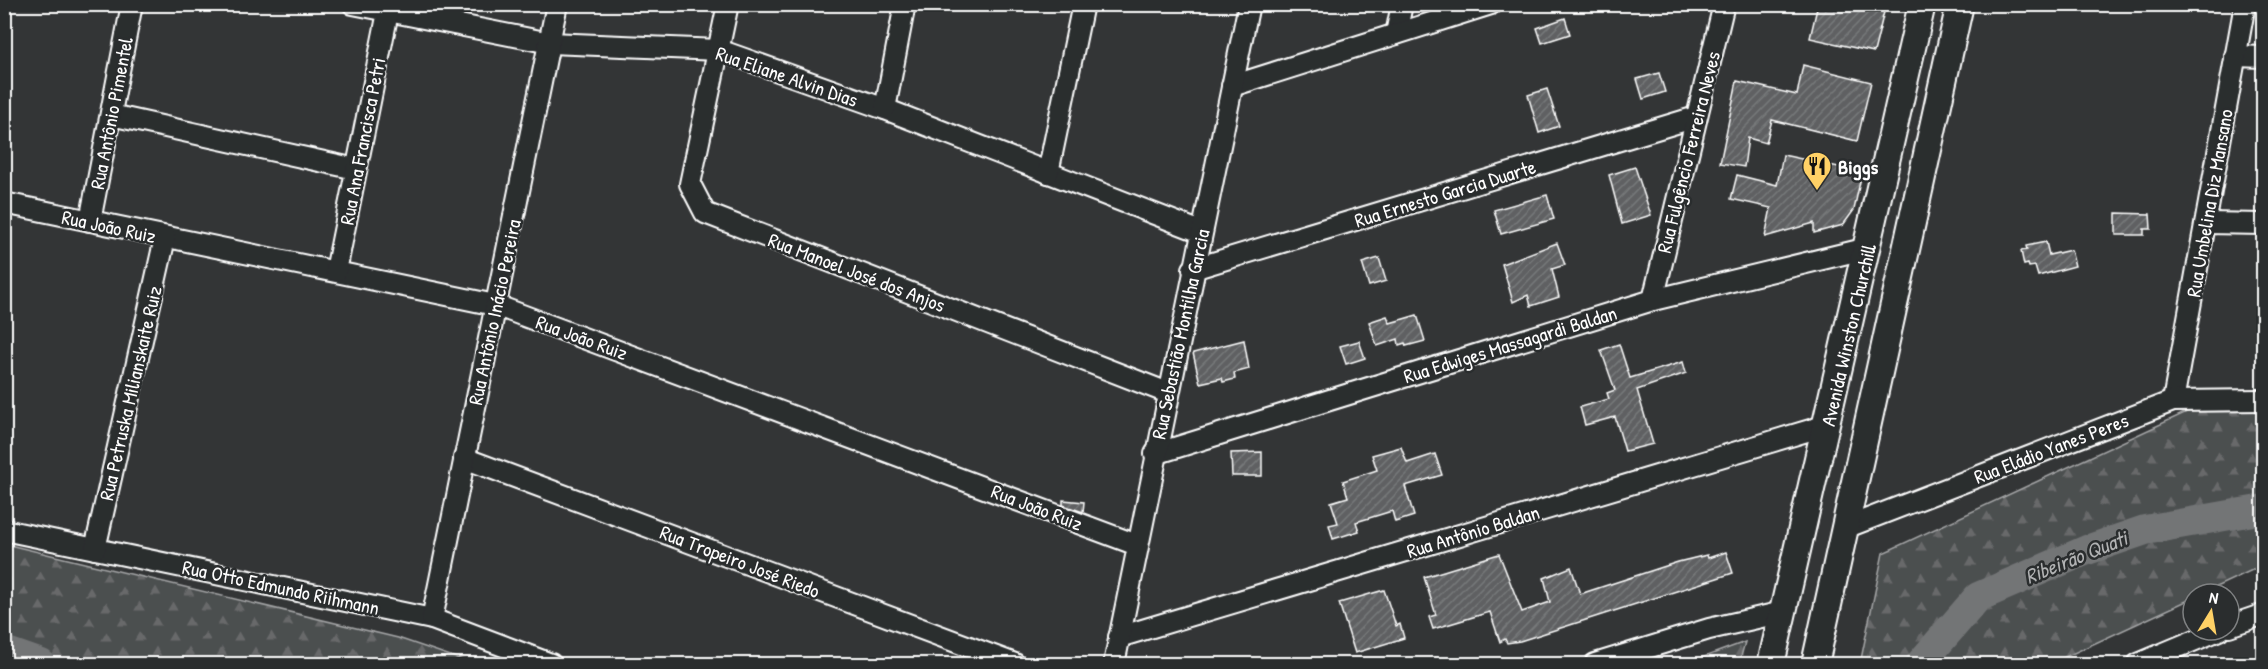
<svg xmlns="http://www.w3.org/2000/svg" width="2268" height="669" font-family="'Patrick Hand',sans-serif">
  <defs>
    <pattern id="forest-firs" width="22" height="20" patternUnits="userSpaceOnUse" patternTransform="scale(1.5)"><rect width="22" height="20" fill="#4c4f50"/><path d="M5 1l3.5 6h-7zM16 11l3.5 6h-7z" fill="#67696a"/></pattern>
    <pattern id="building-hatch" width="6" height="6" patternUnits="userSpaceOnUse" patternTransform="scale(1.5)"><rect width="6" height="6" fill="#5f6162"/><path d="M-1 1l2-2M0 6l6-6M5 7l2-2" fill="none" stroke="#77797a"/></pattern>
  </defs>
  <rect width="100%" height="100%" fill="#333536"/>
  <filter id="ink" filterUnits="userSpaceOnUse"><feTurbulence type="fractalNoise" baseFrequency=".0167" numOctaves="2"/><feDisplacementMap in="SourceGraphic" scale="12" xChannelSelector="R" yChannelSelector="G"/><feConvolveMatrix kernelMatrix="1 2 1 2 8 2 1 2 1" color-interpolation-filters="sRGB"/></filter>
  <g filter="url(#ink)">
    <g fill="url(#forest-firs)" stroke="#a6a7a8" stroke-width="1.5">
      <polygon points="2191,410 2263,411 2263,565 2201,594 2193,594 2193,598 2050,664 1860,664 1883,553"/>
      <polygon points="5,544 398,638 474,664 5,664"/>
      <polygon points="1745,642 1739,664 1685,664"/>
    </g>
    <g fill="none" stroke-linecap="round" stroke-linejoin="round">
      <g stroke="#737576" stroke-width="30">
        <polyline points="4,651 41,664"/>
        <polyline points="1920,664 1978,597 2087,550 2145,530 2264,509"/>
      </g>
    </g>
    <g fill="url(#building-hatch)" stroke="#fff" stroke-width="1.5">
      <polygon points="1818,4 1886,4 1874,52 1810,38"/>
      <polygon points="1565,18 1570,34 1542,43 1537,28"/>
      <polygon points="1803,65 1871,82 1857,141 1772,120 1766,143 1748,138 1744,167 1720,163 1737,81 1797,95"/>
      <polygon points="1659,73 1665,92 1643,99 1637,79"/>
      <polygon points="1547,89 1559,126 1539,133 1528,95"/>
      <polygon points="1783,155 1862,172 1854,210 1843,225 1814,233 1814,223 1765,237 1771,208 1731,199 1737,175 1777,185"/>
      <polygon points="1635,167 1651,215 1622,224 1609,175"/>
      <polygon points="1547,195 1554,219 1501,234 1494,210"/>
      <polygon points="2116,213 2150,214 2151,229 2144,229 2144,235 2116,235"/>
      <polygon points="2046,242 2049,255 2071,250 2075,266 2038,276 2035,266 2029,267 2028,264 2024,265 2021,251 2027,250 2026,246"/>
      <polygon points="1557,243 1565,265 1552,269 1559,297 1531,306 1528,295 1513,302 1502,264"/>
      <polygon points="1379,258 1386,281 1369,286 1362,263"/>
      <polygon points="1417,315 1425,341 1406,346 1405,343 1399,345 1398,339 1377,346 1369,322 1387,316 1390,323"/>
      <polygon points="1244,340 1249,369 1234,373 1235,379 1223,382 1222,378 1200,383 1193,353"/>
      <polygon points="1359,341 1365,358 1346,364 1340,346"/>
      <polygon points="1619,344 1630,378 1683,362 1686,373 1637,390 1653,444 1625,451 1615,417 1585,425 1580,407 1609,399 1607,393 1615,390 1601,350"/>
      <polygon points="1401,447 1407,463 1435,454 1442,475 1405,486 1414,516 1395,522 1392,511 1356,522 1359,531 1333,539 1329,525 1338,523 1331,502 1348,497 1343,481 1377,470 1372,455"/>
      <polygon points="1262,452 1262,476 1232,476 1231,453"/>
      <polygon points="1063,500 1084,502 1083,512 1063,505"/>
      <polygon points="1726,552 1733,573 1520,641 1507,643 1505,639 1500,642 1490,612 1433,629 1429,617 1436,615 1424,577 1499,554 1522,612 1550,602 1544,578 1571,567 1580,594 1678,562 1707,555 1708,558"/>
      <polygon points="1384,590 1396,626 1400,624 1404,638 1355,653 1339,603"/>
    </g>
    <g fill="none" stroke-linecap="round" stroke-linejoin="round">
      <g stroke="#fff" stroke-width="24">
        <g id="minor">
          <polyline points="353,4 550,43 719,50 885,109 1201,232"/>
          <polyline points="728,4 690,184 705,213 1168,393"/>
          <polyline points="1396,34 1402,4"/>
          <polyline points="2235,56 2264,57"/>
          <polyline points="1232,86 1491,4"/>
          <polyline points="885,109 905,4"/>
          <polyline points="111,115 356,169"/>
          <polyline points="1048,173 1083,4"/>
          <polyline points="4,203 495,305 1137,545"/>
          <polyline points="90,221 132,4"/>
          <polyline points="2206,223 2264,224"/>
          <polyline points="1193,269 1696,117"/>
          <polyline points="336,271 388,12"/>
          <polyline points="1653,300 1724,4"/>
          <polyline points="2173,401 2245,4"/>
          <polyline points="1155,454 1653,300 1868,248"/>
          <polyline points="464,458 1015,664"/>
          <polyline points="1845,528 2173,401 2264,400"/>
          <polyline points="4,530 432,619 551,664"/>
          <polyline points="95,549 165,238"/>
          <polyline points="432,619 557,4"/>
          <polyline points="2229,626 2264,614"/>
          <polyline points="1119,637 1827,425"/>
          <polyline points="1114,664 1249,4"/>
          <polyline points="1595,664 1709,629 1783,612"/>
          <polyline points="2138,664 2219,630"/>
        </g>
      </g>
      <g stroke="#fff" stroke-width="30">
        <g id="major">
          <polyline points="1771,664 1922,4"/>
          <polyline points="1815,664 1960,4"/>
        </g>
      </g>
      <use href="#minor" stroke="#2a2d2e" stroke-width="20"/>
      <use href="#major" stroke="#2a2d2e" stroke-width="26"/>
    </g>
  </g>
  <defs>
    <g id="restaurant-pin" transform="scale(1.5)"><path d="M0 17L-7.5 6A9.5 9.5 0 1 1 7.5 6Z" fill="#ffd166" stroke="#2a2d2e"/><path d="M-5-6h1v4h1v-4h1v4h1v-4h1v5L-1.5 .5V6h-2V.5L-5-1ZM5-6V6H3V1.5H1.5Q1.5-4 5-6Z" fill="#111"/></g>
  </defs>
  <g fill-rule="evenodd">
    <use href="#restaurant-pin" x="1817" y="166"/>
  </g>
  <g text-anchor="middle" dominant-baseline="central" stroke-width="5" stroke-linejoin="round" paint-order="stroke">
    <g font-size="20" fill="#fff" stroke="#2a2d2e">
      <text transform="translate(787 76) rotate(19)">Rua Eliane Alvin Dias</text>
      <text transform="translate(111 113) rotate(-79)">Rua Antônio Pimentel</text>
      <text transform="translate(362 141) rotate(-79)">Rua Ana Francisca Petri</text>
      <text transform="translate(1688 152) rotate(-76)">Rua Fulgêncio Ferreira Neves</text>
      <text transform="translate(1445 193) rotate(-17)">Rua Ernesto Garcia Duarte</text>
      <text transform="translate(2209 203) rotate(-80)">Rua Umbelina Diz Mansano</text>
      <text transform="translate(109 226) rotate(12)">Rua João Ruiz</text>
      <text transform="translate(857 272) rotate(21)">Rua Manoel José dos Anjos</text>
      <text transform="translate(494 312) rotate(-78)">Rua Antônio Inácio Pereira</text>
      <text transform="translate(1180 334) rotate(-78)">Rua Sebastião Montilha Garcia</text>
      <text transform="translate(1848 335) rotate(-77)">Avenida Winston Churchill</text>
      <text transform="translate(582 337) rotate(20)">Rua João Ruiz</text>
      <text transform="translate(1510 344) rotate(-17)">Rua Edwiges Massagardi Baldan</text>
      <text transform="translate(130 393) rotate(-77)">Rua Petruska Milianskaite Ruiz</text>
      <text transform="translate(2051 448) rotate(-21)">Rua Eládio Yanes Peres</text>
      <text transform="translate(1037 507) rotate(21)">Rua João Ruiz</text>
      <text transform="translate(1473 531) rotate(-17)">Rua Antônio Baldan</text>
      <text transform="translate(740 561) rotate(21)">Rua Tropeiro José Riedo</text>
      <text transform="translate(281 587) rotate(12)">Rua Otto Edmundo Riihmann</text>
    </g>
    <g font-size="20" font-weight="bold" fill="#fff" stroke="#2a2d2e" text-anchor="start">
      <text x="1838" y="166">Biggs</text>
    </g>
    <g font-size="21" font-style="italic" fill="#b2b3b4" stroke="#2a2d2e">
      <text transform="translate(2076 557) rotate(-22)">Ribeirão Quati</text>
    </g>
  </g>
  <rect width="2268" height="669" fill="none" stroke="#2a2d2e" stroke-width="24"/>
  <rect x="12" y="12" width="2244" height="645" fill="none" stroke="#fff" stroke-width="2" filter="url(#ink)"/>
  <g transform="translate(2211 612) rotate(11)"><circle r="28" fill="#2a2d2e" stroke="#7f8182" stroke-width="1.5"/>
  <path d="M0-4.5L10 22L0 15L-10 22Z" fill="#ffd166"/>
  <text y="-9" font-size="16" font-weight="bold" text-anchor="middle" fill="#ffffff">N</text>
  </g>
</svg>
